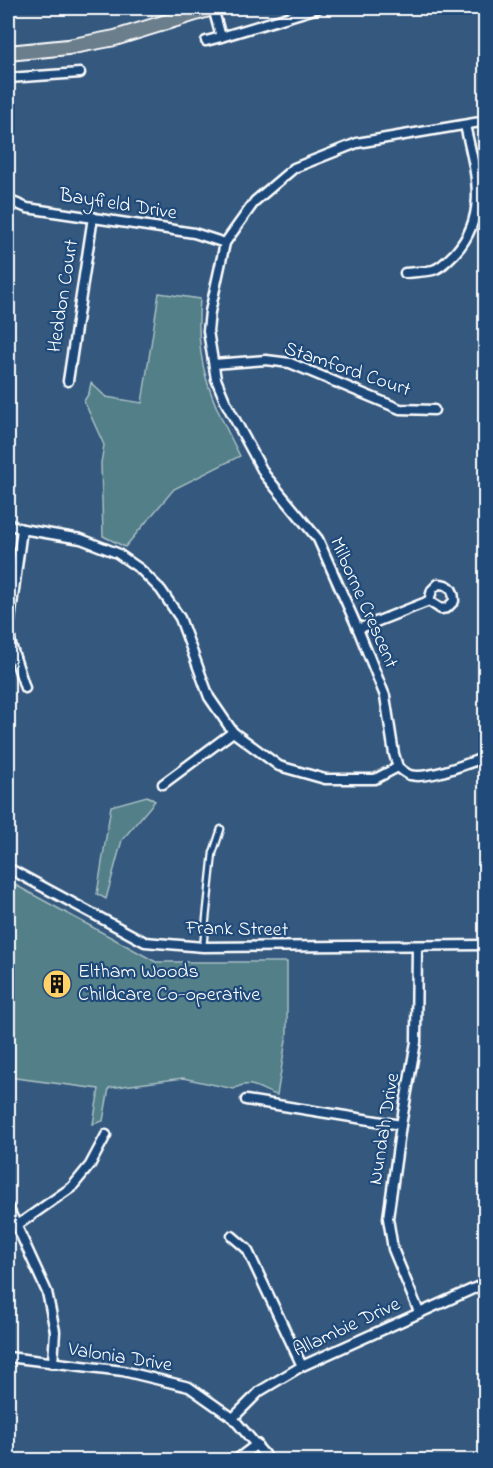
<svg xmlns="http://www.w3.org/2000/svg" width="493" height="1468" font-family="'Indie Flower',sans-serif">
  <rect width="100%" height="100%" fill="#34587e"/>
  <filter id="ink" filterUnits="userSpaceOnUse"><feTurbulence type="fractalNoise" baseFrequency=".0167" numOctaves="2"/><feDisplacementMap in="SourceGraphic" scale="12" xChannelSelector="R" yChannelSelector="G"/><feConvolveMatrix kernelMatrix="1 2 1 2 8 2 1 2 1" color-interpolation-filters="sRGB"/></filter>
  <g filter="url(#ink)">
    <g fill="#537f88" stroke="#a9bfc4" stroke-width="1.5">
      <path d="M159,293l41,6c-6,65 11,100 40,157l-66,33 -49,58 -22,-11 -2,-73 3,-18 -20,-44 5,-8 2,-10 15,14 36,6z"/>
      <polygon points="147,796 155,801 122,840 106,899 97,894 111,806"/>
      <path d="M8,881l148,81h131v72l-10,61c-16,-4 -27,-17 -43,-6l-51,-11 -74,10 -6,33 -10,3 6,-35 -91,-12z"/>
    </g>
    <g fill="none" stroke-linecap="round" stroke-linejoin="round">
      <g stroke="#fff" stroke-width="9">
        <polyline id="lane" points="203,947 213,853 221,829"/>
      </g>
      <g stroke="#fff" stroke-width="13">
        <g id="street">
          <polyline points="213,8 221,37 318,8"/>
          <polyline points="206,41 221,37"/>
          <polyline points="8,78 80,73"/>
          <polyline points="8,200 27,208 194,233 225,243"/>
          <path d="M405,273c9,-1 19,-1 28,-3 8,-2 16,-11 22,-17 35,-39 20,-82 10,-128"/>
          <polyline points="214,364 266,360 290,363 400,409 434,410"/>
          <polyline points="68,381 93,217"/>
          <polyline points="8,524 22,529 81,539 117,553 140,569 161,590 180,618 209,697 233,732 279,766 325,779 375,779 398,767"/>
          <polyline points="22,529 9,628 11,645 25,688"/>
          <path d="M438,584c13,0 16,7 16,17l-7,7 -6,1 -12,-8 3,-11z"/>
          <polyline points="358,629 429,601"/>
          <polyline points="398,767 394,754 385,696 358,629 318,539 265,475 226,403 216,379 208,331 210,312 225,243 255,201 294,168 357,143 486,121"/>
          <path d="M398,767c4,3 8,7 12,8 18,5 58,-12 76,-18"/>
          <polyline points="163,784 233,732"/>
          <polyline points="8,868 145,942 203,947 486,945"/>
          <polyline points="417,946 416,1042 401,1125 388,1218 393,1249 419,1312"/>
          <polyline points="246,1100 401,1125"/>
          <polyline points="8,1207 47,1292 55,1331 53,1363"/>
          <polyline points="16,1226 72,1187 90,1165 106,1135"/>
          <polyline points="232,1236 247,1249 302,1366"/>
          <polyline points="8,1357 123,1371 189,1387 233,1418 269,1460"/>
          <polyline points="233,1418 260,1391 302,1366 486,1283"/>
          <polyline points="236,1460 257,1444"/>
        </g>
      </g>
      <g stroke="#fff" stroke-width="18">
        <polyline id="primary" points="8,53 68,47 115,38 212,8"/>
      </g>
      <use href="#lane" stroke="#1f4a7a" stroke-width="4.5"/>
      <use href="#street" stroke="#1f4a7a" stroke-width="8"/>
      <use href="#primary" stroke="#6b7e8b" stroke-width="14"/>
    </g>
  </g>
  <defs>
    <g id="building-disc" transform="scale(1.5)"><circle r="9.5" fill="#ffd166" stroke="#1f4a7a"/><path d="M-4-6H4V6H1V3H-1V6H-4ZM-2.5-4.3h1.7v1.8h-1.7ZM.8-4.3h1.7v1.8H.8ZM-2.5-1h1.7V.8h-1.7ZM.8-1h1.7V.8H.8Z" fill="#111"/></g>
  </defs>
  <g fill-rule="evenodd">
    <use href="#building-disc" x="57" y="984"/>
  </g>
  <g text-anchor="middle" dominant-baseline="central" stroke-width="4.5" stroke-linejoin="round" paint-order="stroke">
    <g font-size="20" fill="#fff" stroke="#1f4a7a">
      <text transform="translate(118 205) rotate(9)">Bayfield Drive</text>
      <text transform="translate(64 296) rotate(-81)">Heddon Court</text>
      <text transform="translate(347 370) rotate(19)">Stamford Court</text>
      <text transform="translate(363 603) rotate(66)">Milborne Crescent</text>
      <text transform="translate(237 930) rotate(1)">Frank Street</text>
      <text transform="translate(385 1129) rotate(-81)">Nundah Drive</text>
      <text transform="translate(347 1328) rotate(-25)">Allambie Drive</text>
      <text transform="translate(120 1358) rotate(9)">Valonia Drive</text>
    </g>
    <g font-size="20" fill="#fff" stroke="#1f4a7a" text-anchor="start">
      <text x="78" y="972">Eltham Woods<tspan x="78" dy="23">Childcare Co-operative</tspan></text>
    </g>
  </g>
  <rect width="493" height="1468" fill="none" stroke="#1f4a7a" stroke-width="30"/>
  <rect x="15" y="15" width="463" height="1438" fill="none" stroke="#fff" stroke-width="2" filter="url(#ink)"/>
</svg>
